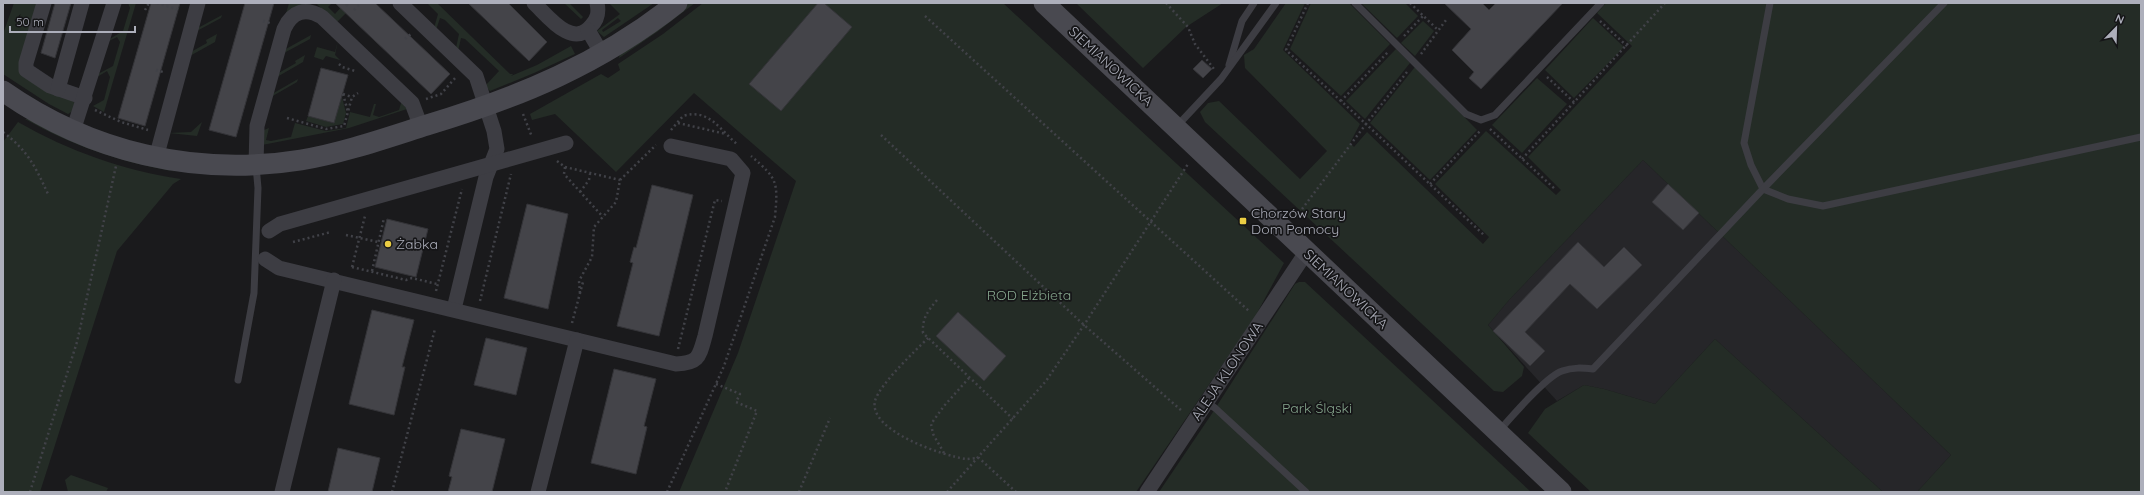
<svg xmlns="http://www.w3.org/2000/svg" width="2144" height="495" font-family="Quicksand,sans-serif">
  <rect width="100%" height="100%" fill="#1a1a1c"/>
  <polygon fill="#262629" points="1643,160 1951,455 1917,492 1883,492 1715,339 1655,404 1604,389 1584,385 1557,401 1488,325 1509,300"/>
  <g fill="#242c26" fill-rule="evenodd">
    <polygon points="14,3 39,3 22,63 75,103 73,111 68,114 49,104 3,74 3,34"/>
    <polygon points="128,3 136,3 104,112 93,106 104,100 110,77 107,71 97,77 98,74 113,66 120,42 117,37 107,42 108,40 123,31 130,8"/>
    <polygon points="289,3 309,3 312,6 285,17"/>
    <polygon points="316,3 332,3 328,7 335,14 344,4 350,9 336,23"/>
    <polygon points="427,3 437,3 510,74 513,74 511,76 537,65 571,46 575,54 534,73 490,91 485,86 499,71 465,39 461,38 458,51 456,48 459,34 445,20 440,18 436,30 434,28 438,14"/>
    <polygon points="564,3 569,3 583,17 581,19"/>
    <path d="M609,3h45l-50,34 -7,-6 23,-17zM618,18l3,3 -18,11 -1,-2z"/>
    <polygon points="689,3 695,3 657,32 619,58 620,54"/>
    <polygon points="703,3 1003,3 1284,263 1255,317 1136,492 679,492 738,353 796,181 694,93 616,172 555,114 532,120 530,114 601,74 608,78 620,70 618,64 663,34"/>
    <polygon points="1076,3 1223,3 1186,27 1143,68"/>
    <polygon points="1286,3 1305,3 1283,50 1360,124 1350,143 1354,147 1367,132 1483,244 1489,237 1435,184 1486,131 1556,195 1561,190 1528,157 1632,46 1597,13 1606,3 2141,3 2141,492 1917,492 1951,455 1643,160 1509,300 1488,325 1524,367 1522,376 1503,392 1494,391 1205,122 1200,112 1208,103 1219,101 1300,179 1327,151 1245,68 1244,55 1254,49"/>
    <polygon points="1311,3 1349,3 1390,44 1341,96 1290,49"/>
    <polygon points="1361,3 1405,3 1418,16 1397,38"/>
    <polygon points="222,15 221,18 195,32 196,29"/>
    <polygon points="1593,18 1624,47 1574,98 1545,70"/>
    <polygon points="1423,21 1434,31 1415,56 1401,43"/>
    <polygon points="217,34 215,42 188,57 189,53 207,43 206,40"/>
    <polygon points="311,35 310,39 284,53 284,50"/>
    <polygon points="338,40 335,55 340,60 326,56 323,60 314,57 317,47 335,52"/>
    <polygon points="1396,49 1410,63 1365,119 1346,101"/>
    <polygon points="305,55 303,62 277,77 277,74 296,63 295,61"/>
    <polygon points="1415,67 1477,130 1430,180 1370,123"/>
    <polygon points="1537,78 1567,104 1522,153 1492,125"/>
    <polygon points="298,79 297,82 271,97 272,94"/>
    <polygon points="342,97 346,113 343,124 326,127 306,121 308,116 333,123"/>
    <polygon points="402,100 407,109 349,128 262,145 264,130 269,128 266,140 271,141 291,137 295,123 326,131 346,128 350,112 370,117 374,104 376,104 373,115 379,117 399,110"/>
    <path d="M25,119h5l94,39 53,14c-56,-10 -102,-25 -152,-53z"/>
    <path d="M18,122c51,29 104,48 163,57l-8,5 -56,67 -77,241h-37v-350z"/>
    <polygon points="202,122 197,136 169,133 191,132"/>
    <polygon points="1299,282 1305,282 1531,492 1159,492 1211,415 1295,284"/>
    <polygon points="1715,339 1883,492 1591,492 1528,433 1545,409 1584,385 1604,389 1655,404"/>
    <polygon points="71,475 108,488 106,492 68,492 65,480"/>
  </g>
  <g fill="#444449" stroke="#343438">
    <polygon points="55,3 71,3 55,58 41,53"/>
    <polygon points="151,3 180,3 145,126 118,118"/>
    <polygon points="245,3 274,3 236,137 209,130"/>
    <polygon points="335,3 375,3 450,74 431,94"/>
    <polygon points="468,3 508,3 547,42 529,61"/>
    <polygon points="818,3 824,3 852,27 781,111 749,84"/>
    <polygon points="1444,3 1482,3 1489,10 1496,3 1563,3 1481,89 1469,78 1474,72 1452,50 1471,29"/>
    <polygon points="1202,60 1212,69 1203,78 1193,69"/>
    <polygon points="321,68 348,75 334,123 308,116"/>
    <polygon points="1668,184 1699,213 1683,230 1652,202"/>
    <polygon points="652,185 693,195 659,336 617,326 633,263 630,262 634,247 636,248"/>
    <polygon points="527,204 568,214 548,309 504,298"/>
    <polygon points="387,219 428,229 416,277 375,267"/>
    <polygon points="1578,242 1604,267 1624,247 1642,265 1597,309 1570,284 1525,332 1545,351 1530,366 1493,331"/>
    <polygon points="372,310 414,320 402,367 405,367 394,415 349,404"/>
    <polygon points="958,312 1006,356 984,381 936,336"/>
    <polygon points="486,338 527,348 516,395 474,385"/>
    <polygon points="614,369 656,379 644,426 647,427 636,474 591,463"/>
    <polygon points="461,429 505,439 492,492 448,492 452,477 449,476"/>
    <polygon points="338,448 380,458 372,492 328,492"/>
  </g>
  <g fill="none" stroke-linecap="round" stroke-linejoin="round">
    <g stroke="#414248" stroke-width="2.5" stroke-dasharray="2 3" stroke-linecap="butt">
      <polyline points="157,3 180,10"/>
      <polyline points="1166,3 1188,27 1195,44 1214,69"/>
      <polyline points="1308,3 1286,50 1341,101"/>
      <polyline points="1410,3 1438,30"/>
      <polyline points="346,6 348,3"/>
      <polyline points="145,10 149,3"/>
      <polyline points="354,10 361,3"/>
      <polyline points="925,16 1250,312"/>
      <polyline points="263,21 270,23"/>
      <polyline points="1600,21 1627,46"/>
      <polyline points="1404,36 1423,16"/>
      <polyline points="405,39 411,34"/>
      <polyline points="1421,54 1446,20"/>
      <polyline points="339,64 342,67 355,71"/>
      <polyline points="156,70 163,72"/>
      <polyline points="1407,72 1366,124 1485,236"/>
      <polyline points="1547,77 1575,103"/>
      <polyline points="343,94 348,112"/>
      <polyline points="343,94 352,97"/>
      <polyline points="426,99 441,94 456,77"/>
      <polyline points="95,110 121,122 148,130"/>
      <polyline points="523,114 532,137"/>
      <polyline points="287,118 326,129 344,126 352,97 358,93"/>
      <polyline points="678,123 726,134"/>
      <polyline points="1490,129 1556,190"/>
      <path d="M671,130l12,-14c26,-8 37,14 54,28"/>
      <path d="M3,132c25,19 32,34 45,62"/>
      <polyline points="881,135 1084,325 1182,411"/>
      <polyline points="1522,159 1665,3"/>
      <polyline points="557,161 565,167 620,180"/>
      <polyline points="565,167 564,174 603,217"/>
      <polyline points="1430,184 1480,131"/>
      <polyline points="580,192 589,180 590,174"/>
      <polyline points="1296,217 1366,124 1341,101 1389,51"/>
      <polyline points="346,235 378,242"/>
      <polyline points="293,242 331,232"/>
      <polyline points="352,267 406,280 412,278 437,284"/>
      <polyline points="352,267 365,216"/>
      <polyline points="372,271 384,218"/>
      <polyline points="436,291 462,189"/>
      <polyline points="580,293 579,281 592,257 594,227 616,202 620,180 656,145"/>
      <path d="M937,300c-9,11 -15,18 -14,33l90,86"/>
      <polyline points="480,301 511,174"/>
      <polyline points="572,323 583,282"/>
      <path d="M928,338c-13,13 -49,47 -53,63 -7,30 69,55 91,58 4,0 9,-1 13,-1l37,34"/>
      <polyline points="678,349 715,200 722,201"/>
      <polyline points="716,384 740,394 736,402 757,411 725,492"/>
      <polyline points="944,453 933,434 931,424 944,406 969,378"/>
      <polyline points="30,492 77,342 116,166"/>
      <polyline points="392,492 435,329"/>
      <path d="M667,492l57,-126 51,-149c3,-35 3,-38 -24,-61"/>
      <polyline points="799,492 830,418"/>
      <polyline points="947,492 1046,381 1084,325 1188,164"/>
    </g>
    <g stroke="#3d3d43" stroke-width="7">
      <polyline points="1355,3 1466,114 1481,120 1495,115 1601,3"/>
      <polyline points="1770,3 1744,143 1751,165 1763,189 1788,199 1823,206 2141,137"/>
      <polyline points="1229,65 1242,21 1254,3"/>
      <polyline points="1177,126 1221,79 1276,3"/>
      <polyline points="238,380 254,293 258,188 256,166"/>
      <polyline points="1206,402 1215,408 1306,492"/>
      <path d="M1499,431c12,-14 48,-55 63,-60 11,-4 21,-3 31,-2l170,-180 181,-186"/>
    </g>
    <g stroke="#3d3d43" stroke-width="15">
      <polyline points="44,3 26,63 26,70 50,86 85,98"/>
      <polyline points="400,3 476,76 494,131 497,149 486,177 454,309"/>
      <path d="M534,3c14,13 38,46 57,23 7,-7 8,-14 6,-23"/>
      <polyline points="588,30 602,54"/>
      <polyline points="58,89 82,3"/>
      <polyline points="73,131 114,3"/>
      <polyline points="156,158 198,3"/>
      <path d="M256,165l1,-39 27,-97c8,-18 22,-22 38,-12l90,86 9,24"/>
      <polyline points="269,231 280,224 566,143"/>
      <path d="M265,259l14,9 397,96c23,-1 23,-7 29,-28l38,-163 -12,-14 -60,-13"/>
      <polyline points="282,492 334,280"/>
      <polyline points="538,492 577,340"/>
      <polyline points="1147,492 1307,251"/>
    </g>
    <g stroke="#494950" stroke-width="21">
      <polyline points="1044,3 1561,492"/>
      <path d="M3,91c87,61 192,86 298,69 42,-7 85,-22 126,-35 93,-28 173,-61 250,-122"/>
    </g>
  </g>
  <g fill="#ebcd43" stroke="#151517" stroke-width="1.5">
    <rect x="1239" y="217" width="8" height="8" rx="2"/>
    <circle cx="388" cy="244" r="4"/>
  </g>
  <g text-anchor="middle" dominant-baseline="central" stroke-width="3.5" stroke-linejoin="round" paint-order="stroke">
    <g font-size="14" fill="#adafbb" stroke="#151517">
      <text transform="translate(1111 66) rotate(43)">SIEMIANOWICKA</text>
      <text transform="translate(1346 289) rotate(43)">SIEMIANOWICKA</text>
      <text transform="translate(1227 371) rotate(-56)">ALEJA KLONOWA</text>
    </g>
    <g font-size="14" fill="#adafbb" stroke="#151517" text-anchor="start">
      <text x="1251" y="213">Chorzów Stary<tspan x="1251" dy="16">Dom Pomocy</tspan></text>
      <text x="396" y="244">Żabka</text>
    </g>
    <g font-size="14" fill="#85a58c" stroke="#151517">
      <text x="1029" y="295">ROD Elżbieta</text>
      <text x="1317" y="408">Park Śląski</text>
    </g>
  </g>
  <rect width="2144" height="495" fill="none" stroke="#adafbb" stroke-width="8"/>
  <g transform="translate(2116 28) rotate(23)" stroke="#151517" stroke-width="3" paint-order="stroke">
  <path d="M0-3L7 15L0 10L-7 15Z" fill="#adafbb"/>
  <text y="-6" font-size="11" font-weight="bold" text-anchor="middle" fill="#adafbb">N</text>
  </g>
  <path d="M10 26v6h125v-6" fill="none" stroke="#adafbb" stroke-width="2"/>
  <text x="16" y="26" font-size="12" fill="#adafbb" stroke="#151517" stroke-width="3" paint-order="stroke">50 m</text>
</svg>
